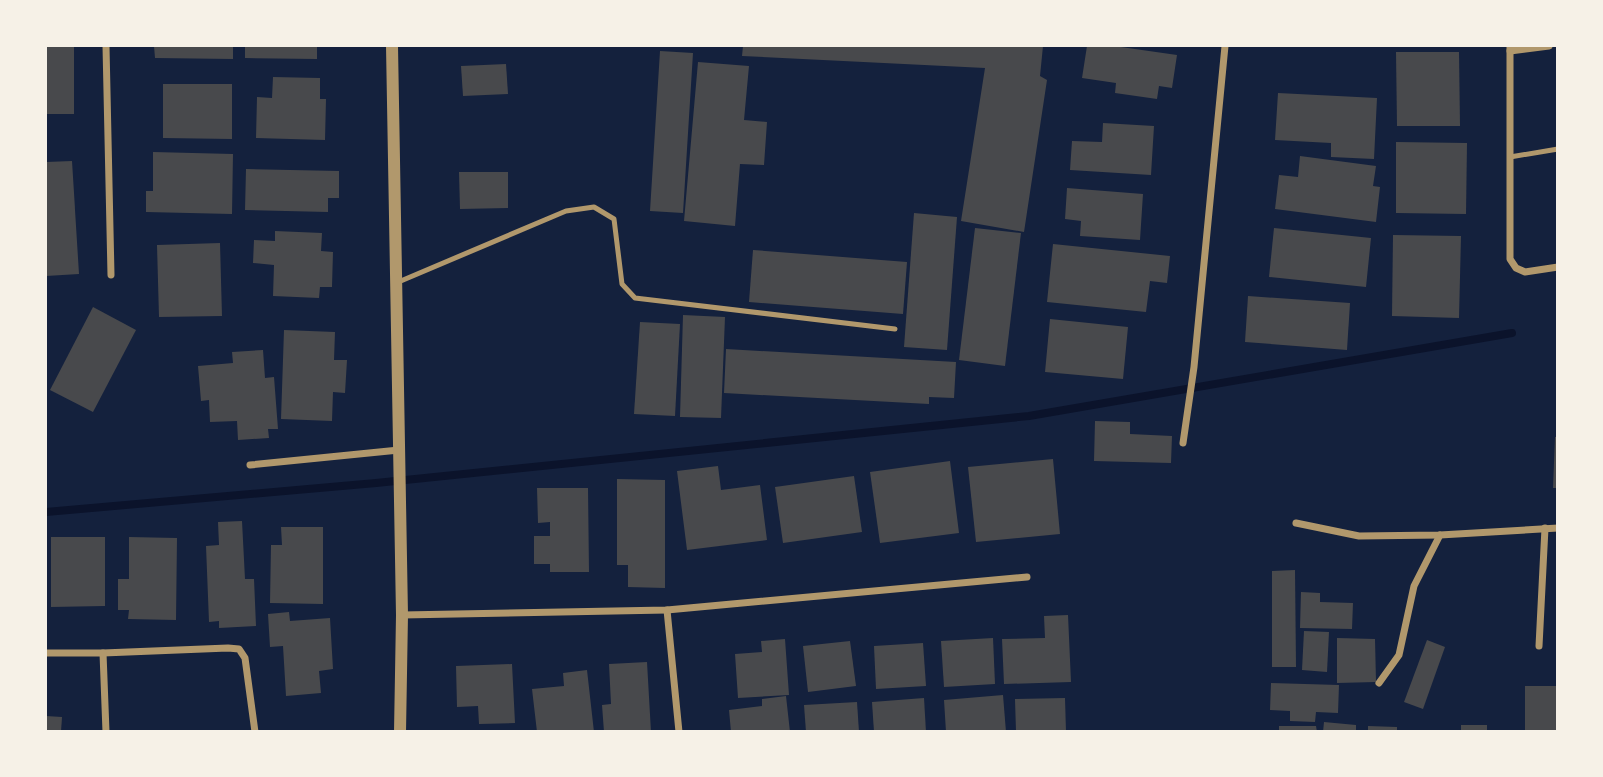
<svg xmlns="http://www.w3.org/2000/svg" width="1603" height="777" font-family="Commissioner,sans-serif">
  <rect width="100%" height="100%" fill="#14213d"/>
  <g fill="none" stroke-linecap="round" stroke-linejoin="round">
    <polyline stroke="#0b132b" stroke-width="8" points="46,512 376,483 1029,416 1512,333"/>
  </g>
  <g fill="#48494c">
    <rect x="46" y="46" width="28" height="68"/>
    <polygon points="154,46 233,46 233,59 155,58"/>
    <polygon points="245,46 317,46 317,59 245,58"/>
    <polygon points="743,46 1043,46 1040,76 1047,80 1024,232 961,221 985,68 742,56"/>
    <polygon points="1087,46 1114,46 1177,55 1172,88 1159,86 1157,99 1115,93 1116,83 1082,78"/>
    <polygon points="660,51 693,53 683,213 650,211"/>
    <polygon points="1396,52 1459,52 1460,126 1397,126"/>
    <polygon points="698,62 749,66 744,120 767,122 764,165 740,164 735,226 684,221"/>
    <polygon points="506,64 508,94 463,96 461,66"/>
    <polygon points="273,77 320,78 320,99 326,99 325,140 256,138 257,97 272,98"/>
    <polygon points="163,84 232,84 232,139 163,138"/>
    <polygon points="1278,93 1377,98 1374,159 1331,157 1331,143 1275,140"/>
    <polygon points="1103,123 1154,126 1151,175 1070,170 1072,141 1102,142"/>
    <polygon points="1396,142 1467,143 1466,214 1396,213"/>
    <polygon points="153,152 233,154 232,214 146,212 146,191 153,191"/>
    <polygon points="1300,156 1376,166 1373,186 1380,187 1376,222 1275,209 1279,175 1298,177"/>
    <polygon points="72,161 79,274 46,276 46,162"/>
    <polygon points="246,169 339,171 339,198 328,198 328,212 245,210"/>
    <polygon points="459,172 508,172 508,208 460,209"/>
    <polygon points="1067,188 1143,194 1140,240 1080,236 1081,221 1065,219"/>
    <polygon points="914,213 957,217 947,350 904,347"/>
    <polygon points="975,228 1021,233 1005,366 959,360"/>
    <polygon points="1274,228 1371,238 1366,287 1269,277"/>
    <polygon points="275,231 322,233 321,251 333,252 332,287 320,287 319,298 273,296 274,265 253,263 254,240 275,241"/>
    <polygon points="1393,235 1461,236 1459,318 1392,316"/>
    <polygon points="220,243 222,316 159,317 157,245"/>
    <polygon points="1053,244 1170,256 1167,283 1150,281 1146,312 1047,302"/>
    <polygon points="753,250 907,262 903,314 749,302"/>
    <polygon points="1248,296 1350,303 1347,350 1245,342"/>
    <polygon points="93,307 136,330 93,412 50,390"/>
    <polygon points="683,315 725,317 721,418 680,417"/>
    <polygon points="1050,319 1128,327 1123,379 1045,372"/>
    <polygon points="640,322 680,324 675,416 634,414"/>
    <polygon points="284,330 335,332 334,360 347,360 345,393 333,392 332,421 281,419"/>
    <polygon points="726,349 956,362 954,398 929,397 929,404 724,393"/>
    <polygon points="263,350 265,378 274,377 278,429 268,429 269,438 238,440 237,421 210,422 209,400 201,401 198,366 233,363 232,352"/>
    <polygon points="1095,421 1130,422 1130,434 1172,436 1171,463 1094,461"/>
    <polygon points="1555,437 1558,437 1558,488 1553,488"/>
    <polygon points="1053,459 1060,534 976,542 968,467"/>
    <polygon points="950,461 959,533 880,543 870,472"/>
    <polygon points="718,466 721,490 760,485 767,540 687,550 677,471"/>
    <polygon points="854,476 862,532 783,543 775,487"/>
    <polygon points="617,479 665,480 665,588 628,587 628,565 617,565"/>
    <polygon points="537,488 588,488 589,572 550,572 550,564 534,564 534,536 550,536 550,522 538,523"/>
    <polygon points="242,521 245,579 254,579 256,626 219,628 219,621 209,622 206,546 219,545 218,522"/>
    <polygon points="281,527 323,527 323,604 270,603 271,545 282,545"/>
    <polygon points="51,537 105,537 105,606 51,607"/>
    <polygon points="129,537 177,538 176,620 128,619 129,610 118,610 118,579 129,579"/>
    <polygon points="1295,570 1296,667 1272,667 1272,571"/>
    <polygon points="1301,592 1320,593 1320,602 1353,603 1352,629 1300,628"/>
    <polygon points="289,612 290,621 330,618 333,669 319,671 321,693 286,696 283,646 270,647 268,614"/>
    <polygon points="1068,615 1071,682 1004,684 1002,639 1045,638 1044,616"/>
    <polygon points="1304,631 1329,632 1327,672 1302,670"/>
    <polygon points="993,638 995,684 944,687 941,641"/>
    <polygon points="1337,638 1375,639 1376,682 1337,683"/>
    <polygon points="785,639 789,695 738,698 735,654 762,652 761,641"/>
    <polygon points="1427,640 1445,647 1423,709 1404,702"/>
    <polygon points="850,641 856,686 808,692 803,646"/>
    <polygon points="923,643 926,686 876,689 874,646"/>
    <polygon points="647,662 651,732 604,732 602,705 611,704 609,664"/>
    <polygon points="512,664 515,723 479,724 478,706 457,707 456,666"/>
    <polygon points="587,670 594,732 537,732 532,689 564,686 563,673"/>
    <polygon points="1271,683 1339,685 1338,713 1316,712 1315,722 1290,721 1290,711 1270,710"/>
    <rect x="1525" y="686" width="33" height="46"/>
    <polygon points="1003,695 1006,732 946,732 944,700"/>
    <polygon points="786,696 790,732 731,732 729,710 762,706 762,699"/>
    <polygon points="924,698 926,732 874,732 872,702"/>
    <polygon points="1065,698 1066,732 1016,732 1015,699"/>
    <polygon points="857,702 859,732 806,732 804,705"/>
    <polygon points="46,716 62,717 61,732 46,732"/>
    <polygon points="1324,722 1356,725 1356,732 1323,732"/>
    <rect x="1461" y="725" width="26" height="7"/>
    <polygon points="1279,726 1316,726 1317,732 1279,732"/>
    <polygon points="1368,726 1397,727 1397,732 1368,732"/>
  </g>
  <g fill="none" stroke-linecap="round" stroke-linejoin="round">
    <g stroke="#b1986c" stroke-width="5">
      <polyline points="1510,157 1558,149"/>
      <polyline points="396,283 566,211 594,207 614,219 622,284 635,298 895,329"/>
    </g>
    <g stroke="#b1986c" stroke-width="7">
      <polyline points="106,46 111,275"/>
      <polyline points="1510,46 1510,259 1516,268 1525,272 1558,267"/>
      <polyline points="1510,51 1549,46"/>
      <polyline points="1183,443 1194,367 1225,46"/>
      <polyline points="250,465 399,450"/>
      <polyline points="1296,523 1359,536 1440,535 1558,528"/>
      <polyline points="667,610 679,732"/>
      <polyline points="402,615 667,610 1027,577"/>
      <polyline points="1539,646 1545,528"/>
      <polyline points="46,653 103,653 228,648 239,649 245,658 255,732"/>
      <polyline points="103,653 106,732"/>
      <polyline points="1379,683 1399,655 1414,586 1440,535"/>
    </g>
    <polyline stroke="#b1986c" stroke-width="12" points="392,46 402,615 400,732"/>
  </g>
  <rect width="1603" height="777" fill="none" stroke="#f6f1e7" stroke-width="94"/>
</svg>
